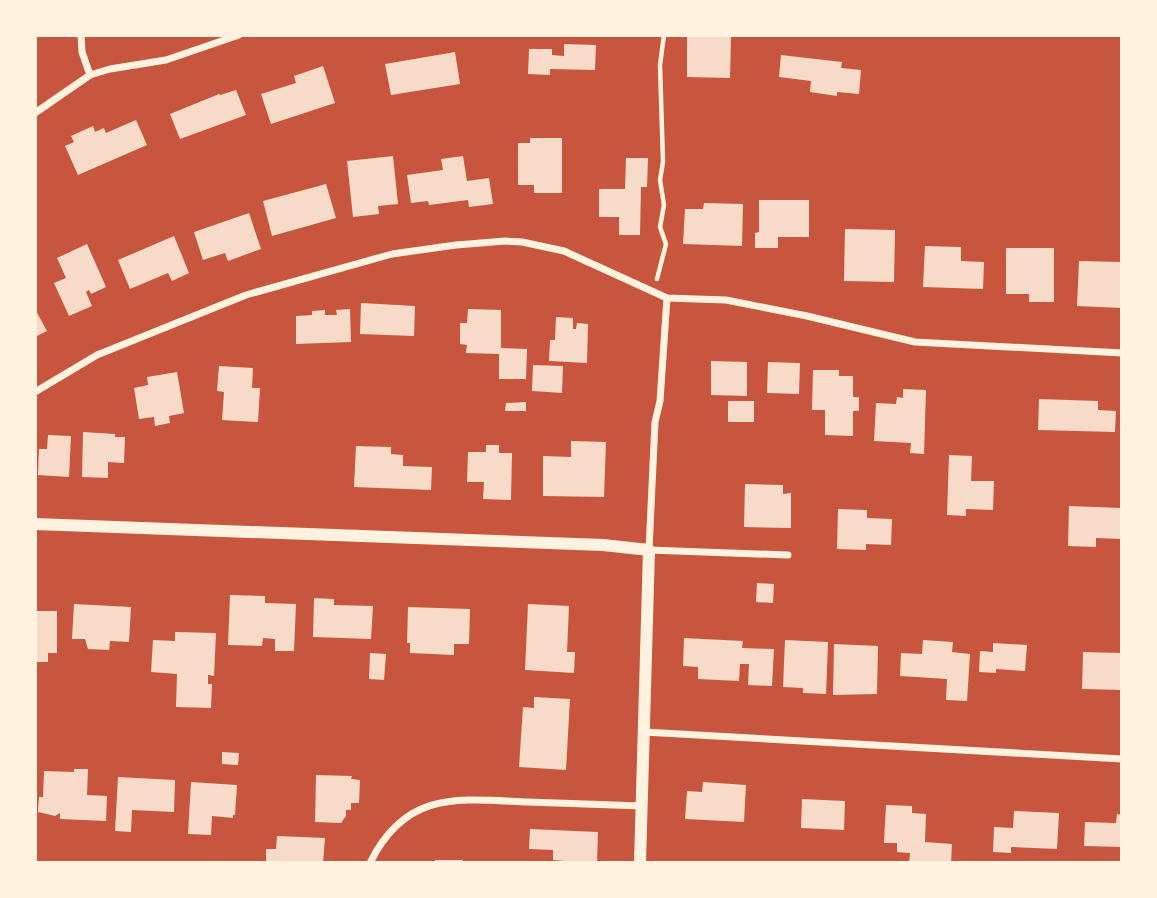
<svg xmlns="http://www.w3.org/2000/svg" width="1157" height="898" font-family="'PT Sans Narrow',sans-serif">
  <rect width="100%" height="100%" fill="#c8553d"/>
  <g fill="#f7dbc8">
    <polygon points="687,35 731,35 730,78 687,77"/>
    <polygon points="564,44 596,45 595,70 550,69 550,75 528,74 529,49 552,49 552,55 564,56"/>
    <polygon points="455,52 460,84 391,95 385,64"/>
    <polygon points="781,55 842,62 841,68 861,70 859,94 837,92 837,96 810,92 811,81 779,77"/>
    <polygon points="323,66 335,103 271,124 261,94 296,83 294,76"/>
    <polygon points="236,90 246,115 180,139 170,114 219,94 220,95"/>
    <polygon points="136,120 147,145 78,175 65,146 74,142 71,136 93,126 95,132 104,128 106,133"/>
    <polygon points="530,138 562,138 562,193 534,193 534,185 518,185 518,143 530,143"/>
    <polygon points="393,156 398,204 378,206 379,214 353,217 347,161"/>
    <polygon points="463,156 467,181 489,178 493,204 469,207 468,200 429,205 428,201 411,203 407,175 443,170 441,159"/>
    <polygon points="626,158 648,158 647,187 641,187 640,235 619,235 619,217 599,217 599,189 625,189"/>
    <polygon points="326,184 336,218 272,236 263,201"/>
    <polygon points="759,200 809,200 809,237 778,237 778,248 755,248 755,233 759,232"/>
    <polygon points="704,203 743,204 742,246 683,244 685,209 703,209"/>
    <polygon points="249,213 261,249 228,261 225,253 203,260 194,232"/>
    <polygon points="845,229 895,230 894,282 844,281"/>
    <polygon points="174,236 189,273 172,281 168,273 130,289 118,260"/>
    <polygon points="87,244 106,287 91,294 89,290 86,292 92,306 69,316 54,283 66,278 57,258"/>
    <polygon points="925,246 961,247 961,261 984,262 983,289 923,287"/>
    <polygon points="1006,248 1054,248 1054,302 1029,302 1029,294 1006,294"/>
    <polygon points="1079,261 1122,262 1122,308 1077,306"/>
    <polygon points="361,303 415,306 414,336 360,334"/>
    <polygon points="35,309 47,331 35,337"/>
    <polygon points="350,309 351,342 296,344 296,316 312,315 312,311 325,310 325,315 337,315 336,310"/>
    <polygon points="468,309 501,310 501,348 527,349 526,379 499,379 499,354 466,353 467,345 460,344 460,323 467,323"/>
    <polygon points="556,317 573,318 573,329 576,329 577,323 588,324 587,363 549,361 550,340 555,340"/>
    <polygon points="711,361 747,362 747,396 711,395"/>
    <polygon points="768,362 800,363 799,394 767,393"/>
    <polygon points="533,365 563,366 562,393 532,391"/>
    <polygon points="219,366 253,368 252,388 260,388 258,422 222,420 224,392 217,391"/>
    <polygon points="813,370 839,370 839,376 853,376 853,397 859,397 859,411 853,411 853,436 825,435 825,410 812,410"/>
    <polygon points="177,372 184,413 169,416 170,423 155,426 154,417 139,419 134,388 148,385 147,377"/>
    <polygon points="903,389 926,390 924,454 910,453 911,443 874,441 876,403 896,404 897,397 903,398"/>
    <polygon points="1039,399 1098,401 1098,410 1116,411 1115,432 1038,430"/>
    <rect x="728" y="401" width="26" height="21"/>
    <polygon points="526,402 526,411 505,411 506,403"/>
    <polygon points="83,432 115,434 115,437 125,437 124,463 108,462 108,478 82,477"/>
    <polygon points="48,435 71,436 69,477 38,475 39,449 47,449"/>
    <polygon points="571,441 606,442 604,497 543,496 543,456 571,457"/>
    <polygon points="486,445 499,445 499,453 512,453 511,500 483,499 484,482 467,482 468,452 486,452"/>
    <polygon points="356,446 391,447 391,454 403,455 403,466 432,467 431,490 354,487"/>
    <polygon points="949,455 972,456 971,481 994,481 993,510 966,509 966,516 947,515"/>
    <polygon points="745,484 783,485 783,494 791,493 791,528 744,527"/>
    <polygon points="1069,506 1122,508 1122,539 1096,538 1096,547 1068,546"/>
    <polygon points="838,509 867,510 867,518 892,519 891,545 866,544 866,550 837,549"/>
    <polygon points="757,583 774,584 773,603 756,602"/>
    <polygon points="230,595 265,596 265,603 296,604 294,651 275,651 275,639 263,638 262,646 228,645"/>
    <polygon points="314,598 334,599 334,605 373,606 371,639 313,637"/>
    <polygon points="74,604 131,607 129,642 110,641 109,650 88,649 85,639 72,639"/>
    <polygon points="528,604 569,606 567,652 575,652 574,673 525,670"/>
    <polygon points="408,607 470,609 469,644 454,644 454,655 410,653 410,643 407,643"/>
    <polygon points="35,611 57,611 57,653 48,653 48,662 35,662"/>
    <polygon points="175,632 216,633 214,676 208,675 208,684 212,684 211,708 176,707 177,674 151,672 153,640 175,641"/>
    <polygon points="684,638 743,641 742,648 774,649 772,686 748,685 749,664 740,664 739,681 698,679 698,667 683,666"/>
    <polygon points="785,640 828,642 826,694 803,693 803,688 783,687"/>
    <polygon points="923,640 953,642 952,652 970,654 967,701 946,700 947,679 900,676 901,653 922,654"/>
    <polygon points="993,643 1027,645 1025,671 996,669 996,673 979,672 980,651 993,652"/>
    <polygon points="834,644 878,646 877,694 833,695"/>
    <polygon points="1083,652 1122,653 1122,690 1082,689"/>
    <polygon points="370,653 386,654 384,680 369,679"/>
    <polygon points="534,697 570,699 566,770 519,767 523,707 534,708"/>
    <polygon points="222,752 239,753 238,765 222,764"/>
    <polygon points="74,769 88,769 87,795 107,796 106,821 60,819 60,813 55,816 38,812 39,797 43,797 44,771 74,772"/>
    <polygon points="316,775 352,776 351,779 360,780 359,803 351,803 351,810 346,810 346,816 341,823 315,822"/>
    <polygon points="118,777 175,780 174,812 132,810 131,832 115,831"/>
    <polygon points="191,782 237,785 235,815 233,815 233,818 212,816 211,835 188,834"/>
    <polygon points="703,782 746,785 744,822 685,819 687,791 702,792"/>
    <polygon points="802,799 845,801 844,830 801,828"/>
    <polygon points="886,805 912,806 912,813 926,814 925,842 952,844 951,863 909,863 910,853 897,852 897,843 884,843"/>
    <polygon points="1014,811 1059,813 1057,849 1011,847 1011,853 993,852 994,827 1013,828"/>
    <polygon points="1117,814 1122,815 1122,847 1084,846 1085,822 1116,823"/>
    <polygon points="530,829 598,832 597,863 573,861 573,863 565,863 565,861 553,860 553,850 529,849"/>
    <polygon points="277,836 325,838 323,863 266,863 266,849 276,849"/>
    <rect x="435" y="860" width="28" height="3"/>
  </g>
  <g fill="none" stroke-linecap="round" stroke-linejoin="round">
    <polyline stroke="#fff3e0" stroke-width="4.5" points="657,279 666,244 660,227 664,205 660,180 663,162 660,65 664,35"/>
    <g stroke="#fff3e0" stroke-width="7">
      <polyline points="81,35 82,52 90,75"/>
      <polyline points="35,113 90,75 110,69 166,60 239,35"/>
      <polyline points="667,298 660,401 655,422 649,550 788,555"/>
      <polyline points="35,392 97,355 246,295 392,254 456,245 505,241 522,242 564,251 667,298 726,300 807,316 915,342 1122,353"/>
      <polyline points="644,732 1122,759"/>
      <path d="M370,863c36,-73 88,-64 158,-61 38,1 76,3 114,4"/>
    </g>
    <polyline stroke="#fff3e0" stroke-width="12" points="35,524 603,545 649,550 640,863"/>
  </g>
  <rect width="1157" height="898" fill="none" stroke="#fff3e0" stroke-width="74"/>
</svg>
